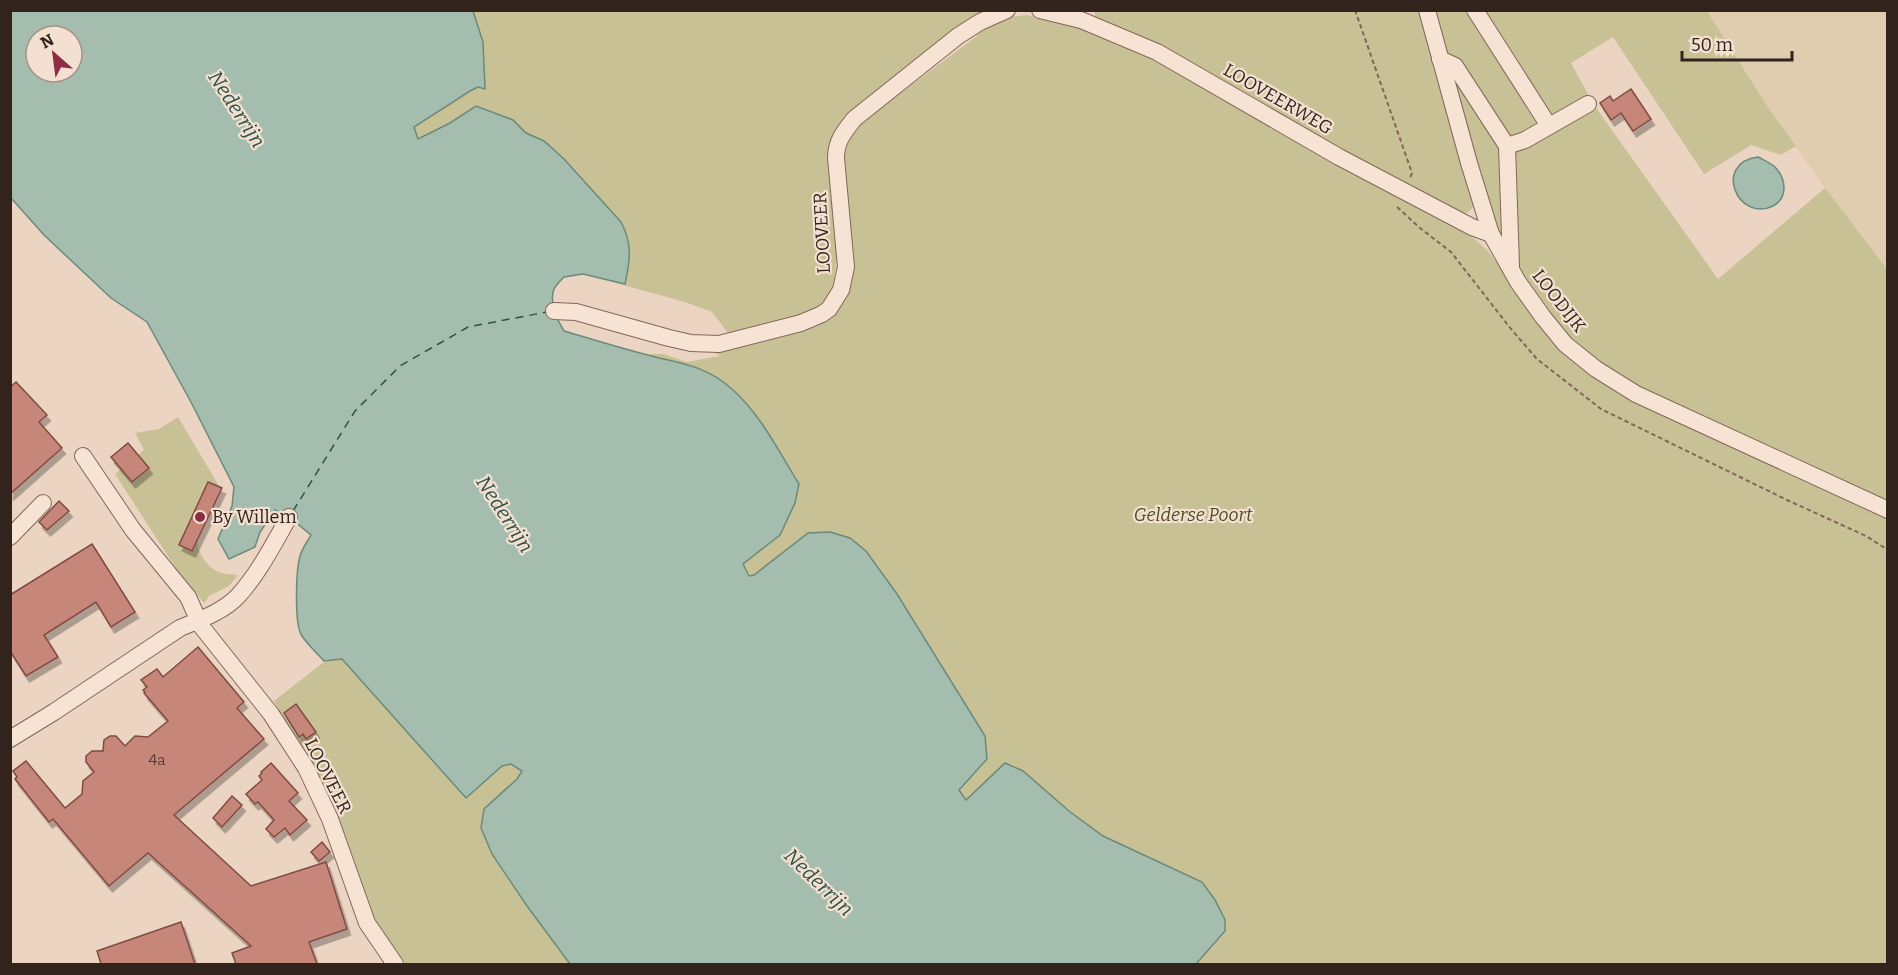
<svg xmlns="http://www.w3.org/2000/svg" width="1898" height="975" font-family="Bitter,serif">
  <defs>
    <filter id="shadow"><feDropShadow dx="3.5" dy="6" stdDeviation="0" flood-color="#0004"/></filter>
  </defs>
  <rect width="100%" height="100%" fill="#ebd4c1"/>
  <polygon fill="#e0ccaf" points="1707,11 1887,11 1887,269 1825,188 1769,109"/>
  <g fill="#c8c196">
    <path d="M985,10l2,5 -132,94c-14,11 -23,22 -26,40 3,33 20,136 -8,157 -15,12 -72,22 -93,27l-16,-21 -27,-10 -102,-28 -19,3 -147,-138 -76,-128z"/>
    <polygon points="1095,11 1418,11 1475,204 1470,211 1462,215 1095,19"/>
    <polygon points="1430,11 1468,11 1539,116 1539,129 1507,138 1443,50"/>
    <polygon points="1482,11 1707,11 1769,109 1796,146 1781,155 1751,145 1704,174 1613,37 1571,63 1594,105 1718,279 1825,188 1887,269 1887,503 1746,438 1610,372 1571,339 1518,273 1512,153 1551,122"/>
    <polygon points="1026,15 1065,22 1149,54 1394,195 1471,236 1487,250 1564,347 1887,517 1887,964 1142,964 968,800 749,574 562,330 650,356 652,354 664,354 686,362 720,356 710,350 838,305 843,147 851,130 977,36 975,33 1009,17"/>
    <polygon points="1448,68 1502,150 1502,248"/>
    <path d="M178,417l41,69c-4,19 -16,35 -21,53 -2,7 3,16 7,22 9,12 18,13 33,14l-9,11 -20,10 -5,7 -25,-30 -64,-99 29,-24 -9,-17 24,-4z"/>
    <polygon points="342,658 403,725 449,688 703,964 403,964 385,939 363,899 295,738 274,701 324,662"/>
  </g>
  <g fill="#a4bdaf" stroke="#6b8a7b" stroke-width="1.5" fill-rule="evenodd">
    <path d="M11,11h462l10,31 2,47 -7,-2 -8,4 -56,36 4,12 32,-16 26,-17 37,14 13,13 18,8 20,18 57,63c12,23 9,38 4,62l-42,-10 -19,3c-3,3 -8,8 -10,12 -5,12 3,31 10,42 28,8 56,17 84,24 33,9 58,10 85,35 28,25 46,62 66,94l-4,19 -15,32 -37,29 6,12 5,-1 54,-42 22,-1 20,6 16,13 31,43 88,142 2,23 -28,31 7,10 39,-37 18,8 46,40 34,25 99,46 13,18 10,20v11l-29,33h-626l-43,-58 -35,-52 -11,-26 3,-19 33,-30 5,-8 -11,-7 -9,2 -36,32 -124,-139 -18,2c-7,-8 -16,-16 -22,-25 -8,-11 -6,-66 -2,-80 2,-7 7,-14 11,-21l-22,-18 -14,-7 -15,22 -5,15 -26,12 -11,-20 14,-33 2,-19 -42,-83 -45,-82 -36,-24 -67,-63 -33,-37zM36,36h36v36h-36z"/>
    <path d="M1758,157c5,3 11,5 16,9 12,12 15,31 -1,40 -35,17 -61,-43 -15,-49z"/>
  </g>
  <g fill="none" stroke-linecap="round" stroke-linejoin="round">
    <polyline stroke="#2d5247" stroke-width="1.5" stroke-dasharray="8 6" stroke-linecap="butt" points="293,511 355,411 400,366 468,327 547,312"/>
  </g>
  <g fill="#c68679" stroke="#804b41" stroke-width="1.5" filter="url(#shadow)">
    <polygon points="1631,89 1651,119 1633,131 1621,113 1611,120 1600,103 1610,96 1613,101"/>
    <polygon points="16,382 47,415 39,422 62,448 10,494 10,387"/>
    <polygon points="128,443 149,468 132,482 111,457"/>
    <polygon points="208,482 222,488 192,551 179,545"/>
    <polygon points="59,501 69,511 47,530 39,522"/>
    <polygon points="92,544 135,612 111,627 96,602 44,635 58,657 26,676 10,651 10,595"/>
    <polygon points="198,647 244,702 237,708 264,739 174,815 251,886 326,862 347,929 309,942 317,964 236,964 232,953 251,946 148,853 109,886 53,819 49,822 15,779 17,777 13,771 26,761 65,808 82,794 83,781 94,772 86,762 86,756 92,751 103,751 104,740 110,736 116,736 125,746 135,736 148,737 168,721 144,693 145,692 143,690 147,687 141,680 157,669 163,677"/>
    <polygon points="296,704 316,732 306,739 303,734 299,737 284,713"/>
    <polygon points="271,763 298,793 289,801 307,820 290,835 285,828 274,837 266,829 274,820 258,802 255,804 246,794 262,780 259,776 262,773 261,772"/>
    <polygon points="232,796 242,805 222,827 213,818"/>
    <polygon points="322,842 330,852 319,861 311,852"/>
    <polygon points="181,922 195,964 101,964 97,951"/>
  </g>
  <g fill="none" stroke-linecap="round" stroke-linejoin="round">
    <g stroke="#83665a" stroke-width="18">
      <g id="minor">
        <polyline points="1040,10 1081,20 1157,52 1339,157 1472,227 1491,234"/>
        <polyline points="1427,10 1469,163 1491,234 1518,282 1543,317 1565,344 1596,369 1636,394 1888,510"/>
        <polyline points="1475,10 1549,126"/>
        <polyline points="1440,59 1455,66 1507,146 1511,266"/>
        <polyline points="1507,146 1525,140 1588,104"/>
        <path d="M554,311l22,1 93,26 22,5 28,1 82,-21 21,-9 7,-5 12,-19 5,-23 -10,-109c0,-17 8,-26 18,-39l104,-83 22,-14 27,-12"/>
        <polyline points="83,456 133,530 188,597 201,626 271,714 306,768 330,819 367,923 395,964"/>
        <polyline points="10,537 43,503"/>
        <path d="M10,739l44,-27 126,-84c19,-8 43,-16 58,-32 21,-23 36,-53 51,-79"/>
      </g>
    </g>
    <g stroke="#83665a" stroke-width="2" stroke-dasharray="4.5 3" stroke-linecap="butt">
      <polyline points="1355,10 1412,173 1410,178"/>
      <polyline points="1397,207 1420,228 1451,252 1511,329 1537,359 1601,409 1787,500 1866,536 1888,550"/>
    </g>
    <use href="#minor" stroke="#f6e3d4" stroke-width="16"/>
  </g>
  <circle fill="#8e2e46" stroke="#f3e0d0" stroke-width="2" cx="200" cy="517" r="6"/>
  <g text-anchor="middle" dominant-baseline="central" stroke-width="4.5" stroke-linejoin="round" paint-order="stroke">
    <g font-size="15" fill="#583c34">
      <text x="157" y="760">4a</text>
    </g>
    <g font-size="18" fill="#33231d" stroke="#f3e0d0">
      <text transform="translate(1278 99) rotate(30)">LOOVEERWEG</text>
      <text transform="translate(822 233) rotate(-93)">LOOVEER</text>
      <text transform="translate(1559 301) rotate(52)">LOODIJK</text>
      <text transform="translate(328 776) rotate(63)">LOOVEER</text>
    </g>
    <g font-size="18" font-style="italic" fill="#4e4f25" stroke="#f3e0d0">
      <text x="1193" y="515">Gelderse Poort</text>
    </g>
    <g font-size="18" fill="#33231d" stroke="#f3e0d0" text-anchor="start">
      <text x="212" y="517">By Willem</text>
    </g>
    <g font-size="20" font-style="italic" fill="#2d5247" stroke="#f3e0d0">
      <text transform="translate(237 109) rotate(57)">Nederrijn</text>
      <text transform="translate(505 514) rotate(57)">Nederrijn</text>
      <text transform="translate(819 882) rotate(44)">Nederrijn</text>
    </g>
  </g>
  <rect width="1898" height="975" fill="none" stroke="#33231d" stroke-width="24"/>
  <g transform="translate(54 54) rotate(332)"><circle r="28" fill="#f3e0d0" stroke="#a69488" stroke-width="1.5"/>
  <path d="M0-4.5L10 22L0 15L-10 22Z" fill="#8e2e46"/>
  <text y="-9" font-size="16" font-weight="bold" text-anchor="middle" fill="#33231d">N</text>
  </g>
  <path d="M1682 51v9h110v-9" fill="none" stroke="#33231d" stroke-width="3"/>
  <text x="1691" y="51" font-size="18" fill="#33231d" stroke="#f3e0d0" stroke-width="4.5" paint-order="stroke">50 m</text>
</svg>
